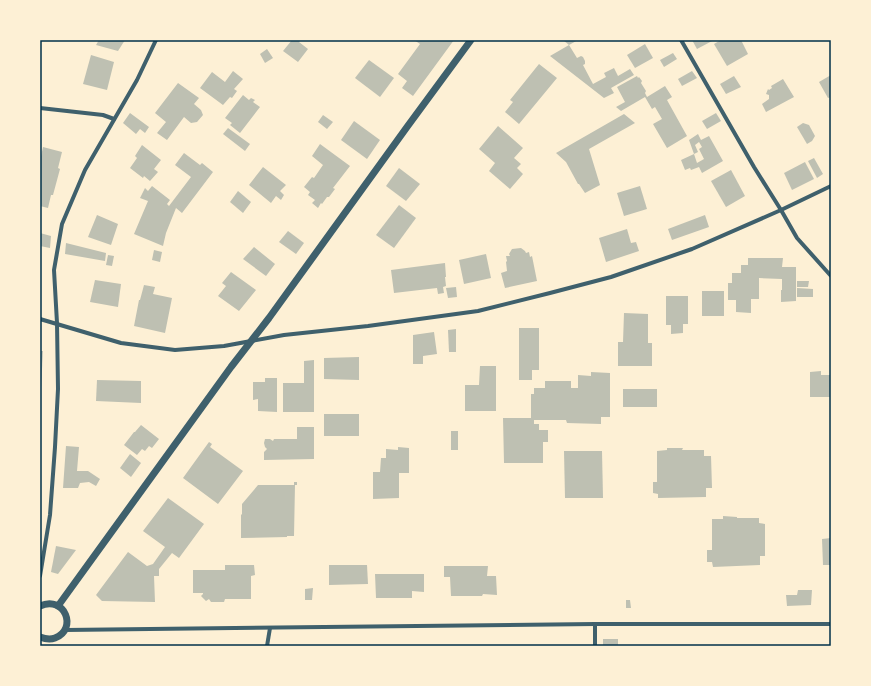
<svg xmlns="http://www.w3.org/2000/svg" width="871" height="686" font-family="'Times New Roman',serif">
  <rect width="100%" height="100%" fill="#fdf0d5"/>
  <g fill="#bec0b2">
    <polygon points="99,40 125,40 118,51 96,45"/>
    <polygon points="292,40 300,40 299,42 308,49 298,62 283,51"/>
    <polygon points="414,40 454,40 413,96 402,88 407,81 398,74 420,44"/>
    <polygon points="563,40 578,40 569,45"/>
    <polygon points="692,40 714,40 697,49"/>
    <polygon points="721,40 741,40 748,54 727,66 714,44"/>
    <polygon points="645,44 653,58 635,68 627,55"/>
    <polygon points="569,45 577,58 581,56 583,57 585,61 585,64 583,65 593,84 606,77 604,73 614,68 618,76 630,69 634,75 611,88 614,93 604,98 550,56"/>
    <polygon points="267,49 273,58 265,63 260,54"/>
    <polygon points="673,53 677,59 664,67 660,60"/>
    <polygon points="91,55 114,62 107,90 83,84"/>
    <polygon points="369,60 394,78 380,97 355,78"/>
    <polygon points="539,64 557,78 519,124 505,112 513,102 510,100"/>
    <polygon points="233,71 243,79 234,89 237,91 232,98 230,97 223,105 200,88 212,72 225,82"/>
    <polygon points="692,71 697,78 682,86 678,79"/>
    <polygon points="831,75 831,97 828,98 819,82"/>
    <polygon points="637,76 638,78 639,77 642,81 641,83 646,91 645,93 647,97 665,86 672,97 667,100 687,136 667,148 653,124 662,119 655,107 652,109 645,97 621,111 616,107 625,102 617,87"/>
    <polygon points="734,76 741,87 726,94 720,84"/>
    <polygon points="783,79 794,97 766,112 762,104 769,99 769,95 766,94 768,89 769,90 772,88 771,86"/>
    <polygon points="178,83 199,98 194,104 201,110 203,115 197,122 191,123 184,117 167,140 157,133 166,122 155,113"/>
    <polygon points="243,95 249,100 251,98 255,100 253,102 260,107 240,133 230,125 232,123 225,118"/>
    <polygon points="130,113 149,127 145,133 140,129 136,134 123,123"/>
    <polygon points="716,113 721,121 707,129 702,121"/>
    <polygon points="624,114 635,123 589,149 600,185 585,193 579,184 578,184 566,162 556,153"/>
    <polygon points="323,115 333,122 327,129 318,122"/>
    <polygon points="354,121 380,140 367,159 341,140"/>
    <polygon points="803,123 809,125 815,136 812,141 807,144 797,127"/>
    <polygon points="498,126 523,148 514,158 521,164 517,168 523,174 510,189 489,171 495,163 479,149"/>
    <polygon points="228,128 250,144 245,151 223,134"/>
    <polygon points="698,134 701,140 709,136 723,161 702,173 699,167 691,170 690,168 685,170 681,160 694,154 697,163 704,159 699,149 702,147 699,142 695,145 698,152 694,154 689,140"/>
    <polygon points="320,144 350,166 333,188 335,189 329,197 327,197 322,204 321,203 318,208 312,203 315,200 308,195 310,192 304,187 312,177 314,178 323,165 312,156"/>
    <polygon points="142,145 161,160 154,169 158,172 150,181 144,176 143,178 130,168 137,158 135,156"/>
    <polygon points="43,147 62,152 58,168 60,169 53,195 51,195 48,208 40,206 40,161"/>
    <polygon points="184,153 200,165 202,163 213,172 182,213 176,208 166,233 163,246 134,234 148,201 140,198 145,188 148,191 152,186 170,200 167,204 169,206 191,177 175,165"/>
    <polygon points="814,158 823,174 817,178 808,161"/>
    <polygon points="805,162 814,179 792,190 784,173"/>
    <polygon points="263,167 286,185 280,191 284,195 281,200 276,196 271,203 249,185"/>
    <polygon points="399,168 420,184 406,201 386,186"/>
    <polygon points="731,170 745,196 726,207 711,181"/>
    <polygon points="640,186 647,209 624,216 617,193"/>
    <polygon points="238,191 251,202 243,213 230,202"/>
    <polygon points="399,205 416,218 394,248 376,235"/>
    <polygon points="97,215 118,224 111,245 88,237"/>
    <polygon points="705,215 709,227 672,240 668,229"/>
    <polygon points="627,229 631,243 636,242 639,251 606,262 599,238"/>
    <polygon points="288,231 304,243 296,254 279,242"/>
    <polygon points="40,233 51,236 50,248 40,246"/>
    <polygon points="66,243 106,253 105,261 65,254"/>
    <polygon points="254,247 275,264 266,276 243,259"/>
    <polygon points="521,248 525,251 526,253 529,252 530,257 532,256 537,281 505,288 501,273 507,271 506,262 507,261 506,256 510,256 509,254 512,249"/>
    <polygon points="154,250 162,252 160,262 152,260"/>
    <polygon points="486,254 491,278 464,284 459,260"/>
    <polygon points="108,255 114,256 112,266 106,265"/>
    <polygon points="748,258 783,258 782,267 796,267 796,301 781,302 781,290 782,290 782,279 759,278 759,299 751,299 751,313 736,312 736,300 728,300 728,283 732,283 732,273 741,273 741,265 748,265"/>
    <polygon points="445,263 446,277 445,277 446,286 443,287 444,293 438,294 437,288 394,293 391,270"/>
    <polygon points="231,272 256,290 239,311 218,296 226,286 222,283"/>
    <polygon points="95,280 121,284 118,307 90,302"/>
    <polygon points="797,281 809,281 808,287 797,287"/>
    <polygon points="144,285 155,287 153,294 172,298 165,333 134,326 139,300 140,300"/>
    <polygon points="456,287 457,297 448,298 446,288"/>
    <polygon points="797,288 813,289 813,297 797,297"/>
    <rect x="702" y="291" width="22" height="25"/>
    <polygon points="666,296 688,296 688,324 683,324 683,333 671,334 671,325 666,325"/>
    <polygon points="624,313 648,314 648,343 652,343 652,366 618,366 618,342 623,342"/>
    <polygon points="519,328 539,328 539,370 532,370 532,380 519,380"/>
    <polygon points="456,329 456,352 449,352 448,330"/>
    <polygon points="434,332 437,354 423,356 423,364 413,364 413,335"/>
    <polygon points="40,351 43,351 41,387 40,387"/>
    <polygon points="359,357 359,380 324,379 324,358"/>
    <polygon points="314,360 314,412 283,412 283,383 304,383 304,361"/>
    <polygon points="480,366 496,366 496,411 465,411 465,385 479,385"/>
    <polygon points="821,371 821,375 831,375 831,397 810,397 810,372"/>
    <polygon points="591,372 610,373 610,417 601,417 601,424 567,423 566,420 534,420 534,424 539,424 539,430 548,430 548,442 543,442 543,463 504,463 503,418 531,418 531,394 534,394 534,388 545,388 545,381 571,381 571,388 578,388 578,375 591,376"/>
    <polygon points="265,378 277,378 277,412 258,411 258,399 253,400 253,382 265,382"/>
    <polygon points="97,380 141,381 141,403 96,401"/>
    <rect x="623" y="389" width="34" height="18"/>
    <rect x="324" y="414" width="35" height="22"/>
    <polygon points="141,425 159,439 152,448 149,446 145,451 142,449 137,455 124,445 134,432 135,432"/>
    <polygon points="297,427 314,427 314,459 264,460 264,452 267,449 265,447 264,443 265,439 270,439 273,441 274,439 297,439"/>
    <rect x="451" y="431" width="7" height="19"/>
    <polygon points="209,442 212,444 210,447 243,471 218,504 183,478"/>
    <polygon points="66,446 79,447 77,471 88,471 100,479 96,486 89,482 80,483 78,488 63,488"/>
    <polygon points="398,447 409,448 409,473 399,473 399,498 373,499 373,472 380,472 381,458 386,458 386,449 398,450"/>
    <polygon points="667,448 683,448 682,450 704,450 704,456 711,456 712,488 706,488 706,497 658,498 658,494 653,493 653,482 657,482 657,451 667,450"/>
    <polygon points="564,451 602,451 603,498 565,498"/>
    <polygon points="130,454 141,463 131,477 120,468"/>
    <polygon points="294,482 297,482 297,485 295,485 294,536 287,536 287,537 241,538 241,515 242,514 242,504 258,485 294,485"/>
    <polygon points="168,498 204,524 179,558 172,553 159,569 159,576 154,576 155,602 102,601 96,595 128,552 147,566 153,564 165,547 143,531"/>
    <polygon points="723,516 737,517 737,518 759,518 759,523 765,524 765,556 760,556 760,565 713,567 712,562 707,562 707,550 712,550 712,519 723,519"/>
    <polygon points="831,538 831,565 823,565 822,539"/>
    <polygon points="56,546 76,550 58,574 51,572"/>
    <polygon points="225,565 254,565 255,575 251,576 251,599 225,599 224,602 211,602 209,599 206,601 201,596 203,594 203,593 193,593 193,570 225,570"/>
    <polygon points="329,565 367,565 368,584 329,585"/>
    <polygon points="444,566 488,566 487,576 496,576 497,595 483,594 482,596 451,596 450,577 444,577"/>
    <polygon points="375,574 424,574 424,592 412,591 412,598 376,598"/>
    <polygon points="313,588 312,600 305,600 305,589"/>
    <polygon points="798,590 812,590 811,605 787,606 786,595 797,595"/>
    <polygon points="626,600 630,600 631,608 626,608"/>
    <rect x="603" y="639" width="15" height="7"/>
  </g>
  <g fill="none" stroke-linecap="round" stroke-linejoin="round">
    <g stroke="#3f606c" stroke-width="4">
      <polyline points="681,40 754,167 781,210 797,238 831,276"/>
      <polyline points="40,108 103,115 114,119"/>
      <polyline points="40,319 121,343 175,350 224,346 284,335 368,326 478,311 550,293 611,277 692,249 781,210 831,186"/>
      <polyline points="40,576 50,515 55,447 58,389 57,323 54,270 62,224 85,170 137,80 156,40"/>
      <polyline points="595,624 595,646"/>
      <polyline points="65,630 595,624 831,624"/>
      <polyline points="267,646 270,628"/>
    </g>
    <g stroke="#3f606c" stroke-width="7">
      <path d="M40,606c25,-11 38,23 15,32 -5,2 -10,1 -15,-1"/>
      <polyline points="58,606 231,367 269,318 407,127 471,40"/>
    </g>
  </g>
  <rect width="871" height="686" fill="none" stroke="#fdf0d5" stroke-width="82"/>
  <rect x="41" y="41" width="789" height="604" fill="none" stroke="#003049" stroke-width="1.5"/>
</svg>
